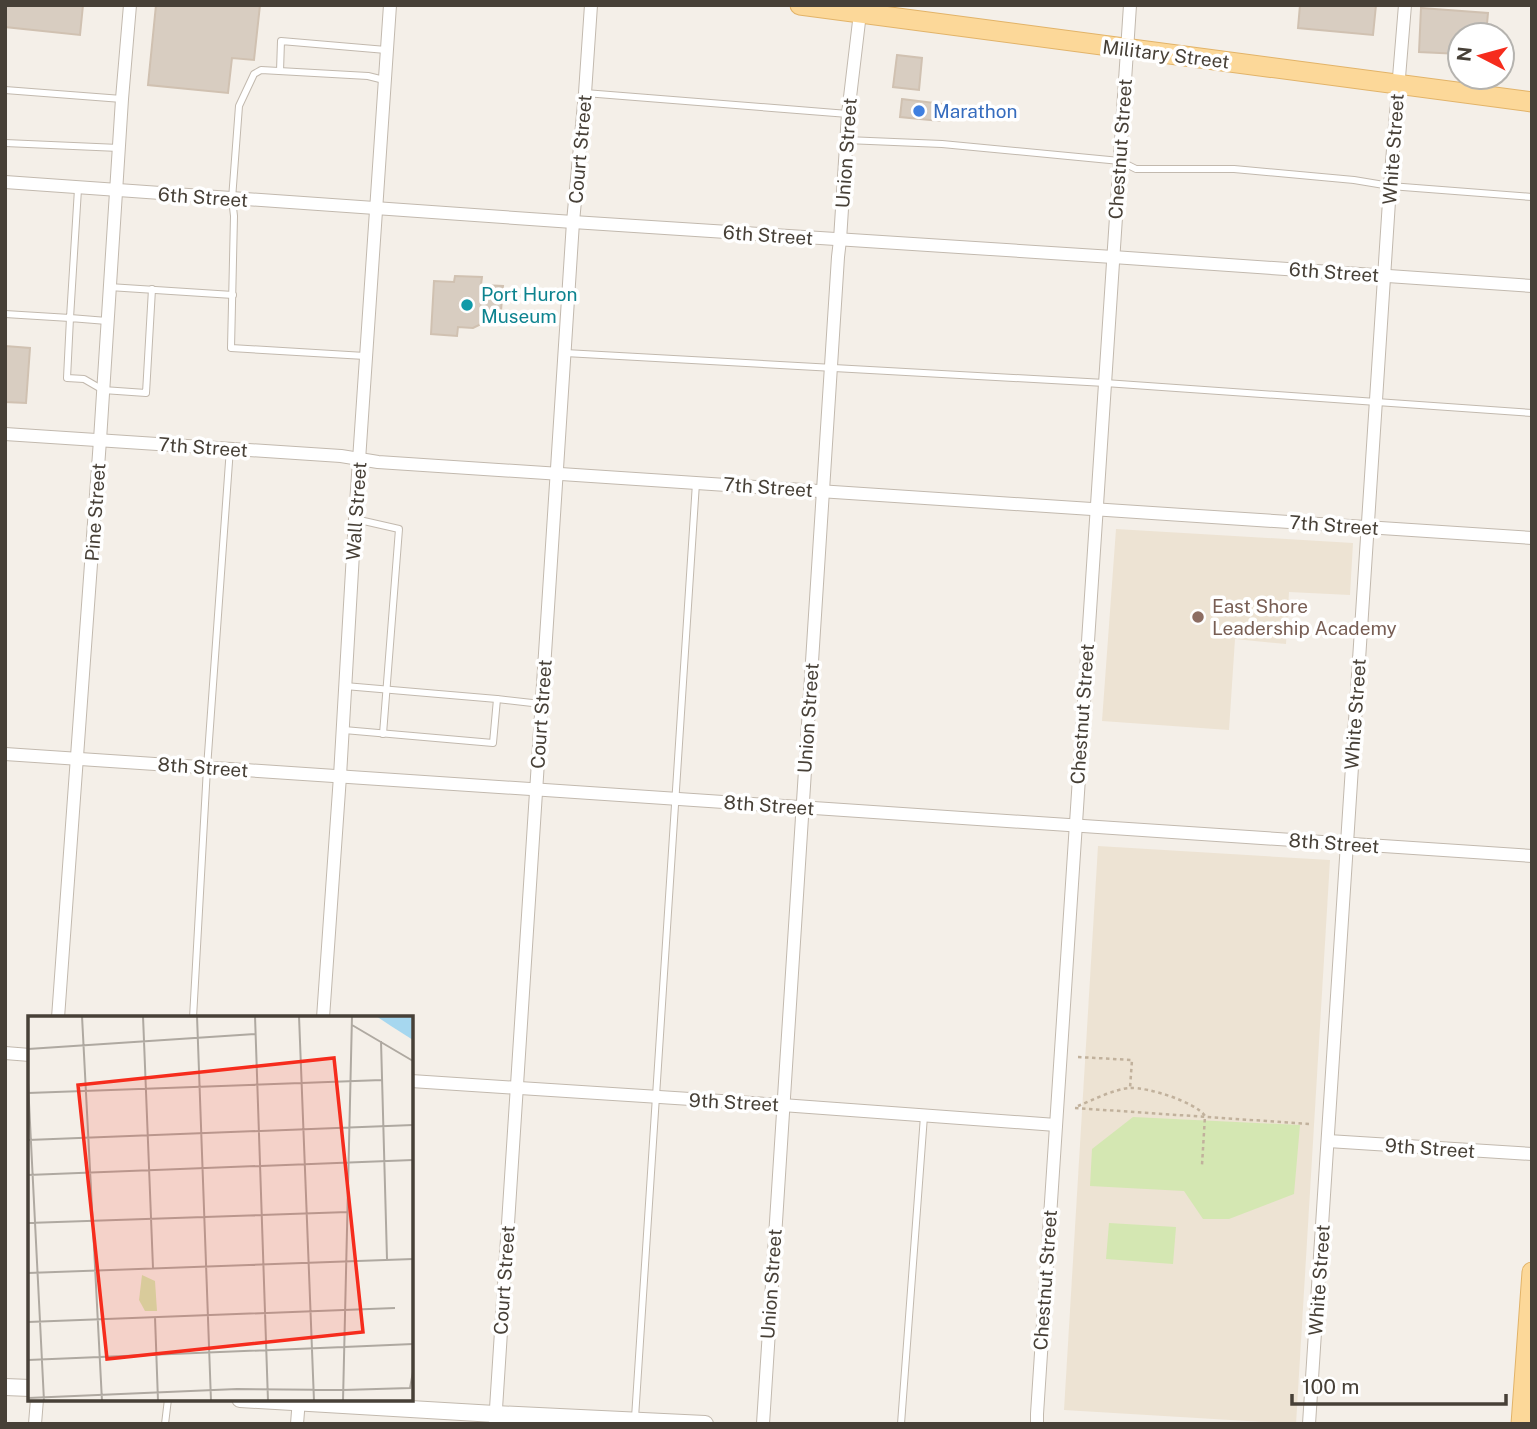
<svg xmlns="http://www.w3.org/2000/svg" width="1537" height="1429" font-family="'Public Sans',sans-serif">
  <rect width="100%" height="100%" fill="#f4efe8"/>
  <g fill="#ede3d3">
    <polygon points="1116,529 1353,543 1350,595 1289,592 1286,644 1235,639 1229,730 1102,721"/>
    <polygon points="1098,846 1330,860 1296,1424 1064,1410"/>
  </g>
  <g fill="#d4e7b2">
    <polygon points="1133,1117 1300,1125 1294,1194 1229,1219 1203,1219 1184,1191 1090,1186 1092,1149"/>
    <polygon points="1109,1223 1176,1227 1173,1264 1106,1259"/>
  </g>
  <g fill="#d8cdc1" stroke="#d0c1b1" stroke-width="2">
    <polygon points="5,5 83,5 80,35 5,27"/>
    <polygon points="156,5 260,5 254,60 232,58 228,93 148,85"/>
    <polygon points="1300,5 1376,5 1373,35 1298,28"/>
    <polygon points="1421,8 1488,13 1486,35 1460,35 1460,54 1419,52"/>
    <polygon points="897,55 922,58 919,90 893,87"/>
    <polygon points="902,99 943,104 940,121 900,117"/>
    <polygon points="455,276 482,277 481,285 503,286 500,324 483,323 473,328 458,327 457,336 431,334 434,281 454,282"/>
    <polygon points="5,346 30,348 26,403 5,402"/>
  </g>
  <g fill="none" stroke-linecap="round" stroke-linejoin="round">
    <g stroke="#c2b9ae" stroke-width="8">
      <g id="service">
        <polyline points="280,71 281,41 386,50"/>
        <polyline points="5,90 122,99"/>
        <polyline points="585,93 848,114"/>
        <polyline points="846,140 942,144 1120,161 1136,169 1234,169 1354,180 1390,186 1532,197"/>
        <polyline points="5,143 119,148"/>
        <polyline points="109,287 233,295"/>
        <polyline points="5,314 70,318 78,189"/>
        <polyline points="107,321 70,318 67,378 84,379 103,390 146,393 152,289"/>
        <polyline points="565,353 1105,383 1532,413"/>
        <polyline points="365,356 231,348 234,216 232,199 239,106 254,74 261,70 368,76 384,80"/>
        <polyline points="355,519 399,529 383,734"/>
        <polyline points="497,699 541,704"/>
        <polyline points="344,730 493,743 497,699 345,686"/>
        <polyline points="193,1018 207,768 230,448"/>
        <polyline points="635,1418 696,483"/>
        <polyline points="165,1424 168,1399"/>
        <polyline points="901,1424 924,1116"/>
      </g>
    </g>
    <g stroke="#c2b9ae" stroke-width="14">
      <g id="minor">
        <polyline points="5,182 573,222 1113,257 1532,286"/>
        <polyline points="5,434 341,456 378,462 1532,538"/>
        <polyline points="5,754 1532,856"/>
        <polyline points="58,1018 100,440 122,99 130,5"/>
        <polyline points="323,1018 340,776 355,519 390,5"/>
        <polyline points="5,1053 30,1055"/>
        <polyline points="411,1081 782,1105 1056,1125"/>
        <polyline points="1328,1141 1532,1154"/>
        <polyline points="35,1424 37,1399"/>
        <polyline points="297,1424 299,1399"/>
        <polyline points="495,1424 573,222 585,93 591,5"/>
        <polyline points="763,1424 838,257 840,240 848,114 860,13"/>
        <polyline points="1037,1424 1037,1414 1130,5"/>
        <polyline points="1309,1424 1390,186 1405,5"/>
      </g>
    </g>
    <g stroke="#c2b9ae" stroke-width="18">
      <g id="tertiary">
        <polyline points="5,1387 30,1388"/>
        <polyline points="240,1399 495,1414 705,1424"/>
      </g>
    </g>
    <g stroke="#e2b368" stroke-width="21">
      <g id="primary">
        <polyline points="800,5 1532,102"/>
        <polyline points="1521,1424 1532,1272"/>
      </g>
    </g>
    <g stroke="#c1b19c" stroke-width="2.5" stroke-dasharray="3.5 3.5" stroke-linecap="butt">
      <polyline points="1078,1057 1132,1060 1130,1088"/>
      <path d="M1078,1106c15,-6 36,-17 52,-18 17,-1 66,14 75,28l-3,49"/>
      <polyline points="1075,1108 1310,1124"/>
    </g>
    <use href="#service" stroke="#fff" stroke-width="6"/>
    <use href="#minor" stroke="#fff" stroke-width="12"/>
    <use href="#tertiary" stroke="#fff" stroke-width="16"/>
    <use href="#primary" stroke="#fcd899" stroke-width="19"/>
  </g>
  <circle fill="#3f7fe0" stroke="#fff" stroke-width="2.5" cx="919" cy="111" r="7"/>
  <circle fill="#0f9aa8" stroke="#fff" stroke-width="2.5" cx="467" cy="305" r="7"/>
  <circle fill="#8d6e63" stroke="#fff" stroke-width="2.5" cx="1198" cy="617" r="7"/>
  <g text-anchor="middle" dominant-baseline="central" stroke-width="7" stroke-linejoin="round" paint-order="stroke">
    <g font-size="19" fill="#474037" stroke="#fff">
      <text transform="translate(1166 54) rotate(7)">Military Street</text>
      <text transform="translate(580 149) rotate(-85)">Court Street</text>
      <text transform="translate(1120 149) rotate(-86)">Chestnut Street</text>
      <text transform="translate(1393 149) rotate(-86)">White Street</text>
      <text transform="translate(846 153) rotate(-86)">Union Street</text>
      <text transform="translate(203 197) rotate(4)">6th Street</text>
      <text transform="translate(768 235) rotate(4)">6th Street</text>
      <text transform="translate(1334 272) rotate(4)">6th Street</text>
      <text transform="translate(203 447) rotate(4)">7th Street</text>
      <text transform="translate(768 487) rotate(4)">7th Street</text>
      <text transform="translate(356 511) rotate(-86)">Wall Street</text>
      <text transform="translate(95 512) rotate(-86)">Pine Street</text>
      <text transform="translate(1334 525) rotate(4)">7th Street</text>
      <text transform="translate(541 714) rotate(-86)">Court Street</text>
      <text transform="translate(1082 714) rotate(-86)">Chestnut Street</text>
      <text transform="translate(1355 714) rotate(-86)">White Street</text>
      <text transform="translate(808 718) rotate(-86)">Union Street</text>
      <text transform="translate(203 767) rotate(4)">8th Street</text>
      <text transform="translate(769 805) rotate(4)">8th Street</text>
      <text transform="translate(1334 843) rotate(4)">8th Street</text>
      <text transform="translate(734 1102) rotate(3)">9th Street</text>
      <text transform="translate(1430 1148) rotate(4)">9th Street</text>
      <text transform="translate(504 1280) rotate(-86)">Court Street</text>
      <text transform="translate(1045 1280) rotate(-86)">Chestnut Street</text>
      <text transform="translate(1319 1280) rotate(-86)">White Street</text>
      <text transform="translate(771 1284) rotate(-86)">Union Street</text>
    </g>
    <g font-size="19" fill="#366cbe" stroke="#fff" text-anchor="start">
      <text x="933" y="111">Marathon</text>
    </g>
    <g font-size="19" fill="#0d838f" stroke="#fff" text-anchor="start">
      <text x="481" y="294">Port Huron<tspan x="481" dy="22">Museum</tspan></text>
    </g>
    <g font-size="19" fill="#785e54" stroke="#fff" text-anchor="start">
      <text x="1212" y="606">East Shore<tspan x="1212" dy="22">Leadership Academy</tspan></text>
    </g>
  </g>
  <g transform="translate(28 1016)">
    <rect width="385" height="385" fill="#f4efe8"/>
    <path d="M114,259l13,6 2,30h-12l-6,-11z" fill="#d4e7b2"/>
    <path d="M348,0h37v24l-22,-14z" fill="#a6d7ef"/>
    <path fill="none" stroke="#afa9a1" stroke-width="2" d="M54,0l20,385M115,0l10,252M169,0l14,385M227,0l13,385M271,0l15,385M324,9l61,36M353,25l6,218M0,33l227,-15M0,67l16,318M0,77l354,-13M0,124l385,-15M0,159l385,-15M0,207l320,-11M0,257l385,-14M127,301l3,84M0,306l367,-14M316,331l69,-3M0,344l316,-13M315,374l67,-2 3,-16M0,382l209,-9 106,1M315,385l9,-385"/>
    <path fill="#f62c1d" fill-opacity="0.15" stroke="#f62c1d" stroke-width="3.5" d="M306,42l29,274 -256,27 -29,-274z"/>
    <rect width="385" height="385" fill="none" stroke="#474037" stroke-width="3.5"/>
  </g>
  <rect width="1537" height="1429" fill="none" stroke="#474037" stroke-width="14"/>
  <g transform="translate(1481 56) rotate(276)"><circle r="33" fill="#ffffff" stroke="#b5b3af" stroke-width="2"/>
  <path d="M0-5L12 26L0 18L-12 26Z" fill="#f62c1d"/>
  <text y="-10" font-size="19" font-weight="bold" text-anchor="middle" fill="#474037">N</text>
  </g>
  <path d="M1292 1394v10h214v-10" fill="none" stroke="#474037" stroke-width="3.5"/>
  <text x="1302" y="1394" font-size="21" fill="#474037" stroke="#ffffff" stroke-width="5" paint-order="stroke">100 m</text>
</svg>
